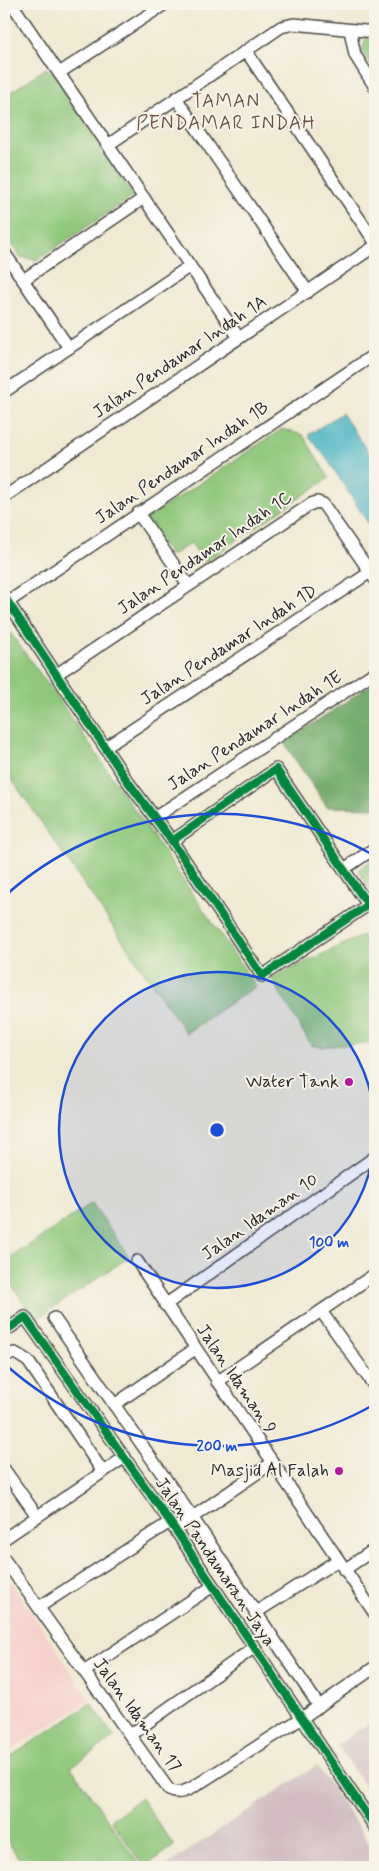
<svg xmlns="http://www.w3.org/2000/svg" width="379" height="1871" font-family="Mynerve,sans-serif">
  <rect width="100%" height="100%" fill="#f7f3e8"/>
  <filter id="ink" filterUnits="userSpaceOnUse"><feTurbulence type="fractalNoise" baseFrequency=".02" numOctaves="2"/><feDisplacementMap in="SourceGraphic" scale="10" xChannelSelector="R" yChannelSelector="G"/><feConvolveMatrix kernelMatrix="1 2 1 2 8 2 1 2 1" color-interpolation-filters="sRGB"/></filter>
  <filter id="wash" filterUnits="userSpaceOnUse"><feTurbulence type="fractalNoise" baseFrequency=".0096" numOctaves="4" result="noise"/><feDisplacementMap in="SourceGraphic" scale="20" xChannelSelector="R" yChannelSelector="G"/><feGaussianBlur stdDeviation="1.12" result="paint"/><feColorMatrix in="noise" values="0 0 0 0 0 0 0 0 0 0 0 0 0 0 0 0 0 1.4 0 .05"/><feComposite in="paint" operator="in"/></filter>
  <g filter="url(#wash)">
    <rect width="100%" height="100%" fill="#f0ead3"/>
    <polygon fill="#f7d0cb" points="4,1571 90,1700 4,1755"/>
    <g fill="#d2bec2">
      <polygon points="375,1719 375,1802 337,1745"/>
      <polygon points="317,1765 375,1852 375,1867 164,1867"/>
    </g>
    <g fill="#8fc87c" stroke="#5d7a54">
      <polygon points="366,37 375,38 375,72 362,52"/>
      <polygon points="46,68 55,74 133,196 37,260 20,257 4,234 4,97"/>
      <polygon points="282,429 303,435 329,478 204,562 191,543 171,556 146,519"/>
      <polygon points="4,624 59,700 256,986 186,1033 4,768"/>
      <polygon points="375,858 375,897 358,870"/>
      <polygon points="375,930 375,1042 320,1047 311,1045 271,978"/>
      <polygon points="92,1203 129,1257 35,1320 4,1273 4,1262"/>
      <polygon points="91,1703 114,1737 71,1767 141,1867 25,1867 4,1836 4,1761"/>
      <polygon points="141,1798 174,1846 144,1867 111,1820"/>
    </g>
    <polygon fill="#73ac6c" stroke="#4f6c4c" points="375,682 375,808 327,807 284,743"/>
    <polygon fill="#45b2c2" stroke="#386e76" points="342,413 375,462 375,534 327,459 308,435"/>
  </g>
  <g filter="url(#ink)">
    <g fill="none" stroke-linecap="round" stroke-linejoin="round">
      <g stroke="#494844" stroke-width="14">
        <g id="minor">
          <polyline points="12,4 239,338"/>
          <polyline points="350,30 355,55 375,87"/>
          <polyline points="246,51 375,242"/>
          <polyline points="59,73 165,4"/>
          <polyline points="176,98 308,292"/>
          <polyline points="108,145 281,27 294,24 375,32"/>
          <polyline points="4,252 69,348"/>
          <polyline points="23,280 144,198"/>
          <polyline points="4,392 190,266"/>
          <polyline points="4,497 375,246"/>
          <polyline points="138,513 188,585"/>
          <polyline points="4,596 126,779 172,841 262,976 368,905 276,769 172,841"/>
          <polyline points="8,602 375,354"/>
          <polyline points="57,674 311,504 317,502 323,504 375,579"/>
          <polyline points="106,747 375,569"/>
          <polyline points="154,818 375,672"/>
          <polyline points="344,869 375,848"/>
          <polyline points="137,1261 375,1614"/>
          <polyline points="165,1305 375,1157"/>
          <polyline points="321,1311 375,1387"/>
          <polyline points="54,1318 192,1517 319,1706"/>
          <polyline points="4,1332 25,1317 170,1522 375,1827"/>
          <polyline points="4,1355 15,1353 28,1361 103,1472"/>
          <polyline points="217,1382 375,1274"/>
          <polyline points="114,1405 195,1349"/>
          <polyline points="4,1469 37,1516"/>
          <polyline points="175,1529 272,1463"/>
          <polyline points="4,1539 125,1457"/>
          <path d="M4,1559l165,231c10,5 17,1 26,-4l107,-68 73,-51"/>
          <polyline points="344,1570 375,1549"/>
          <polyline points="39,1607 170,1522"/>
          <polyline points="255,1613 338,1560"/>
          <polyline points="85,1671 213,1586"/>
          <polyline points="130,1735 255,1647"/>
        </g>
      </g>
      <use href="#minor" stroke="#fff" stroke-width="11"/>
      <g stroke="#f7f3e8" stroke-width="11">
        <g id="cycleway">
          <polyline points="4,596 126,779 172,841 262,976 368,905 276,769 172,841"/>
          <polyline points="4,1332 25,1317 170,1522 375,1827"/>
        </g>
      </g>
      <use href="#cycleway" stroke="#00873e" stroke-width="8"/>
    </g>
  </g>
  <circle cx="217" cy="1130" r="158" fill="#1d4ed8" fill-opacity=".12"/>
  <g fill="none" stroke="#1d4ed8" stroke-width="2.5">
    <circle cx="217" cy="1130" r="158"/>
    <path d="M375 1404A316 316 0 0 1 6 1365M6 895A316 316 0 0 1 375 856"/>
  </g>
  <g fill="#b5179e" stroke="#f7f3e8" stroke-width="2">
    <circle cx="349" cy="1082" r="5"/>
    <circle cx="339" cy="1471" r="5"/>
  </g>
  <g text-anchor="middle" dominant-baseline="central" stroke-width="4" stroke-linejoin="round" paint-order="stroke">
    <g font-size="18" fill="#2b2b2b" stroke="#f7f3e8">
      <text transform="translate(180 357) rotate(-34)">Jalan Pendamar Indah 1A</text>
      <text transform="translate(182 463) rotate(-34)">Jalan Pendamar Indah 1B</text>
      <text transform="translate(205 553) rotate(-34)">Jalan Pendamar Indah 1C</text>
      <text transform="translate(229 645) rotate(-33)">Jalan Pendamar Indah 1D</text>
      <text transform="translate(255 731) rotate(-33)">Jalan Pendamar Indah 1E</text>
      <text transform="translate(260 1217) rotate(-35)">Jalan Idaman 10</text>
      <text transform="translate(236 1379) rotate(56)">Jalan Idaman 9</text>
      <text transform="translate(215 1562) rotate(56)">Jalan Pandamaran Jaya</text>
      <text transform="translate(137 1715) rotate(54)">Jalan Idaman 17</text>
    </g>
    <g font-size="18" fill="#2b2b2b" stroke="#f7f3e8" text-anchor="end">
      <text x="339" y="1082">Water Tank</text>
      <text x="329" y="1471">Masjid Al Falah</text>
    </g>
    <g font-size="19" letter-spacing="1" fill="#6c5347" stroke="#f7f3e8">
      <text x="226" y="101">TAMAN<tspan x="226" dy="22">PENDAMAR INDAH</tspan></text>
    </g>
  </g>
  <circle cx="217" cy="1130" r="8" fill="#1d4ed8" stroke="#f7f3e8" stroke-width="2.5"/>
  <g font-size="15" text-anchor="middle" font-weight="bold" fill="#1d4ed8" stroke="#f7f3e8" stroke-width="4" stroke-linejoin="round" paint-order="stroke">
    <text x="329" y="1247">100 m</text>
    <text x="217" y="1451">200 m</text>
  </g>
  <rect width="379" height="1871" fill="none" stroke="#f7f3e8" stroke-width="20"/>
</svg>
